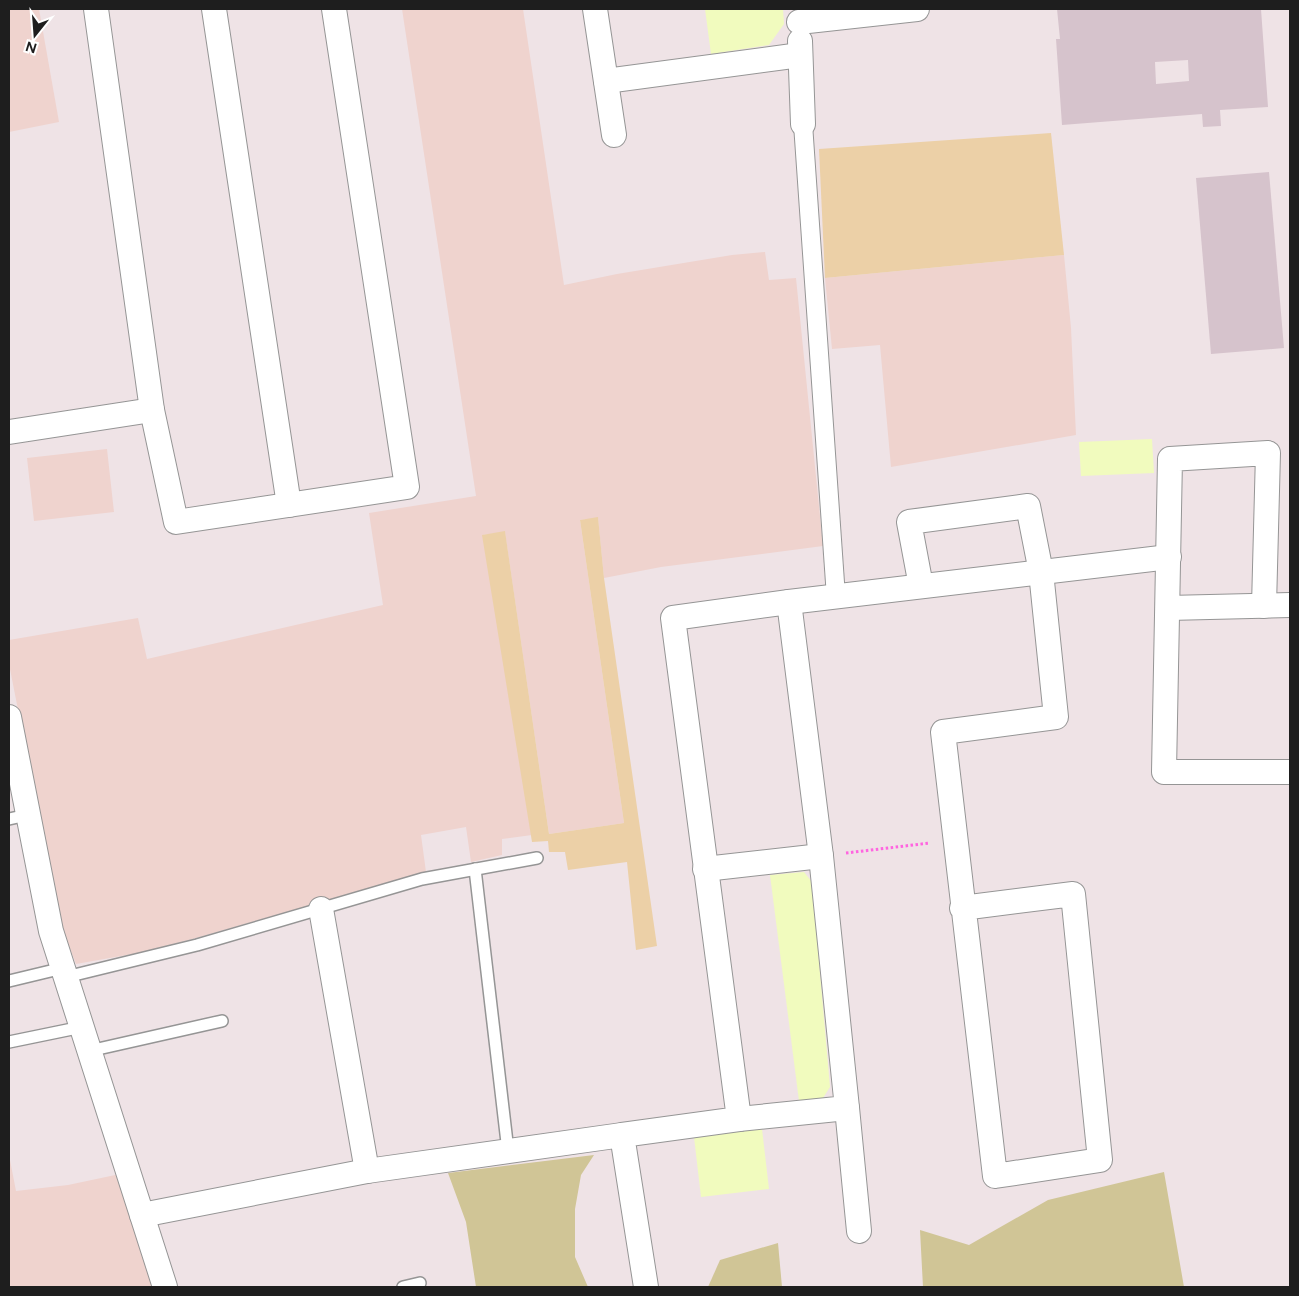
<svg xmlns="http://www.w3.org/2000/svg" width="1299" height="1296" font-family="Figtree,sans-serif">
  <rect width="100%" height="100%" fill="#efe3e6"/>
  <g fill="#efd3ce">
    <polygon points="9,9 39,9 59,122 9,132"/>
    <polygon points="402,9 523,9 564,285 617,274 732,255 765,252 769,280 796,278 823,546 661,567 604,578 598,518 580,520 624,823 549,834 505,532 483,535 532,835 502,839 502,855 471,862 466,827 421,835 426,872 196,938 138,953 76,964 60,923 9,664 9,640 138,618 147,659 383,605 369,513 476,496"/>
    <polygon points="1064,255 1071,328 1076,435 891,467 880,345 832,349 825,278"/>
    <polygon points="107,449 114,512 34,521 27,458"/>
    <polygon points="9,1155 16,1191 68,1185 120,1174 156,1287 9,1287"/>
  </g>
  <g fill="#ecd0a7">
    <polygon points="1051,133 1064,255 825,278 819,149"/>
    <polygon points="598,517 604,578 657,946 636,950 627,862 568,870 565,852 549,852 548,841 532,842 482,535 505,531 549,834 624,823 580,520"/>
  </g>
  <g fill="#d0c596">
    <polygon points="594,1155 581,1175 575,1209 575,1257 588,1287 476,1287 466,1222 448,1173"/>
    <polygon points="1164,1172 1184,1287 923,1287 920,1230 969,1245 1048,1200"/>
    <polygon points="778,1243 782,1287 708,1287 720,1260"/>
  </g>
  <g fill="#f1fbbe">
    <polygon points="705,9 783,9 784,24 769,45 711,54"/>
    <polygon points="1152,439 1154,473 1081,476 1079,442"/>
    <polygon points="804,872 812,882 830,1087 823,1098 799,1101 770,875"/>
    <polygon points="762,1129 769,1189 701,1197 694,1137"/>
  </g>
  <g fill="#d6c3cc" fill-rule="evenodd">
    <path d="M1057,9h204l7,98 -48,3 1,16 -18,1 -1,-13 -140,11 -6,-86h4zM1188,60l1,21 -33,3 -1,-22z"/>
    <polygon points="1269,172 1284,348 1211,354 1196,178"/>
  </g>
  <g fill="none" stroke-linecap="round" stroke-linejoin="round">
    <g stroke="#959595" stroke-width="14">
      <g id="service">
        <polyline points="9,819 27,815"/>
        <polyline points="475,869 508,1151"/>
        <polyline points="66,977 197,945 422,879 537,858"/>
        <polyline points="9,981 63,968"/>
        <polyline points="9,1042 82,1027"/>
        <polyline points="89,1051 222,1021"/>
        <polyline points="403,1287 420,1283"/>
      </g>
    </g>
    <g stroke="#959595" stroke-width="20">
      <polyline id="pedestrian" points="803,124 836,597"/>
    </g>
    <g stroke="#959595" stroke-width="26">
      <g id="minor">
        <polyline points="96,9 152,410 176,522 407,487 334,9"/>
        <polyline points="214,9 289,505"/>
        <polyline points="595,9 614,135"/>
        <polyline points="799,22 917,9"/>
        <polyline points="800,41 803,124"/>
        <polyline points="606,81 800,55"/>
        <polyline points="9,432 152,410"/>
        <polyline points="921,586 909,522 1028,506 1041,572 1056,717 943,732 995,1176 1100,1160 1073,894 962,908"/>
        <polyline points="1264,606 1268,453 1170,459 1164,772 1290,772"/>
        <polyline points="1168,608 1290,605"/>
        <polyline points="9,717 51,931 165,1287"/>
        <polyline points="705,869 821,856"/>
        <polyline points="321,909 367,1171"/>
        <polyline points="847,1108 859,1231"/>
        <polyline points="739,1119 847,1108 821,856 789,602"/>
        <polyline points="142,1215 367,1171 622,1135"/>
        <polyline points="646,1287 622,1135 739,1119 673,618 789,602 1169,557"/>
      </g>
    </g>
    <polyline stroke="#ff65e0" stroke-width="3" stroke-dasharray="2.5 2.5" stroke-linecap="butt" points="846,853 930,843"/>
    <use href="#service" stroke="#fff" stroke-width="11"/>
    <use href="#pedestrian" stroke="#fff" stroke-width="18"/>
    <use href="#minor" stroke="#fff" stroke-width="24"/>
  </g>
  <rect width="1299" height="1296" fill="none" stroke="#1e1e1e" stroke-width="20"/>
  <g transform="translate(35 35) rotate(197)" stroke="#ffffff" stroke-width="4" paint-order="stroke">
  <path d="M0-4L9 19L0 12L-9 19Z" fill="#1e1e1e"/>
  <text y="-8" font-size="14" font-weight="bold" text-anchor="middle" fill="#1e1e1e">N</text>
  </g>
</svg>
